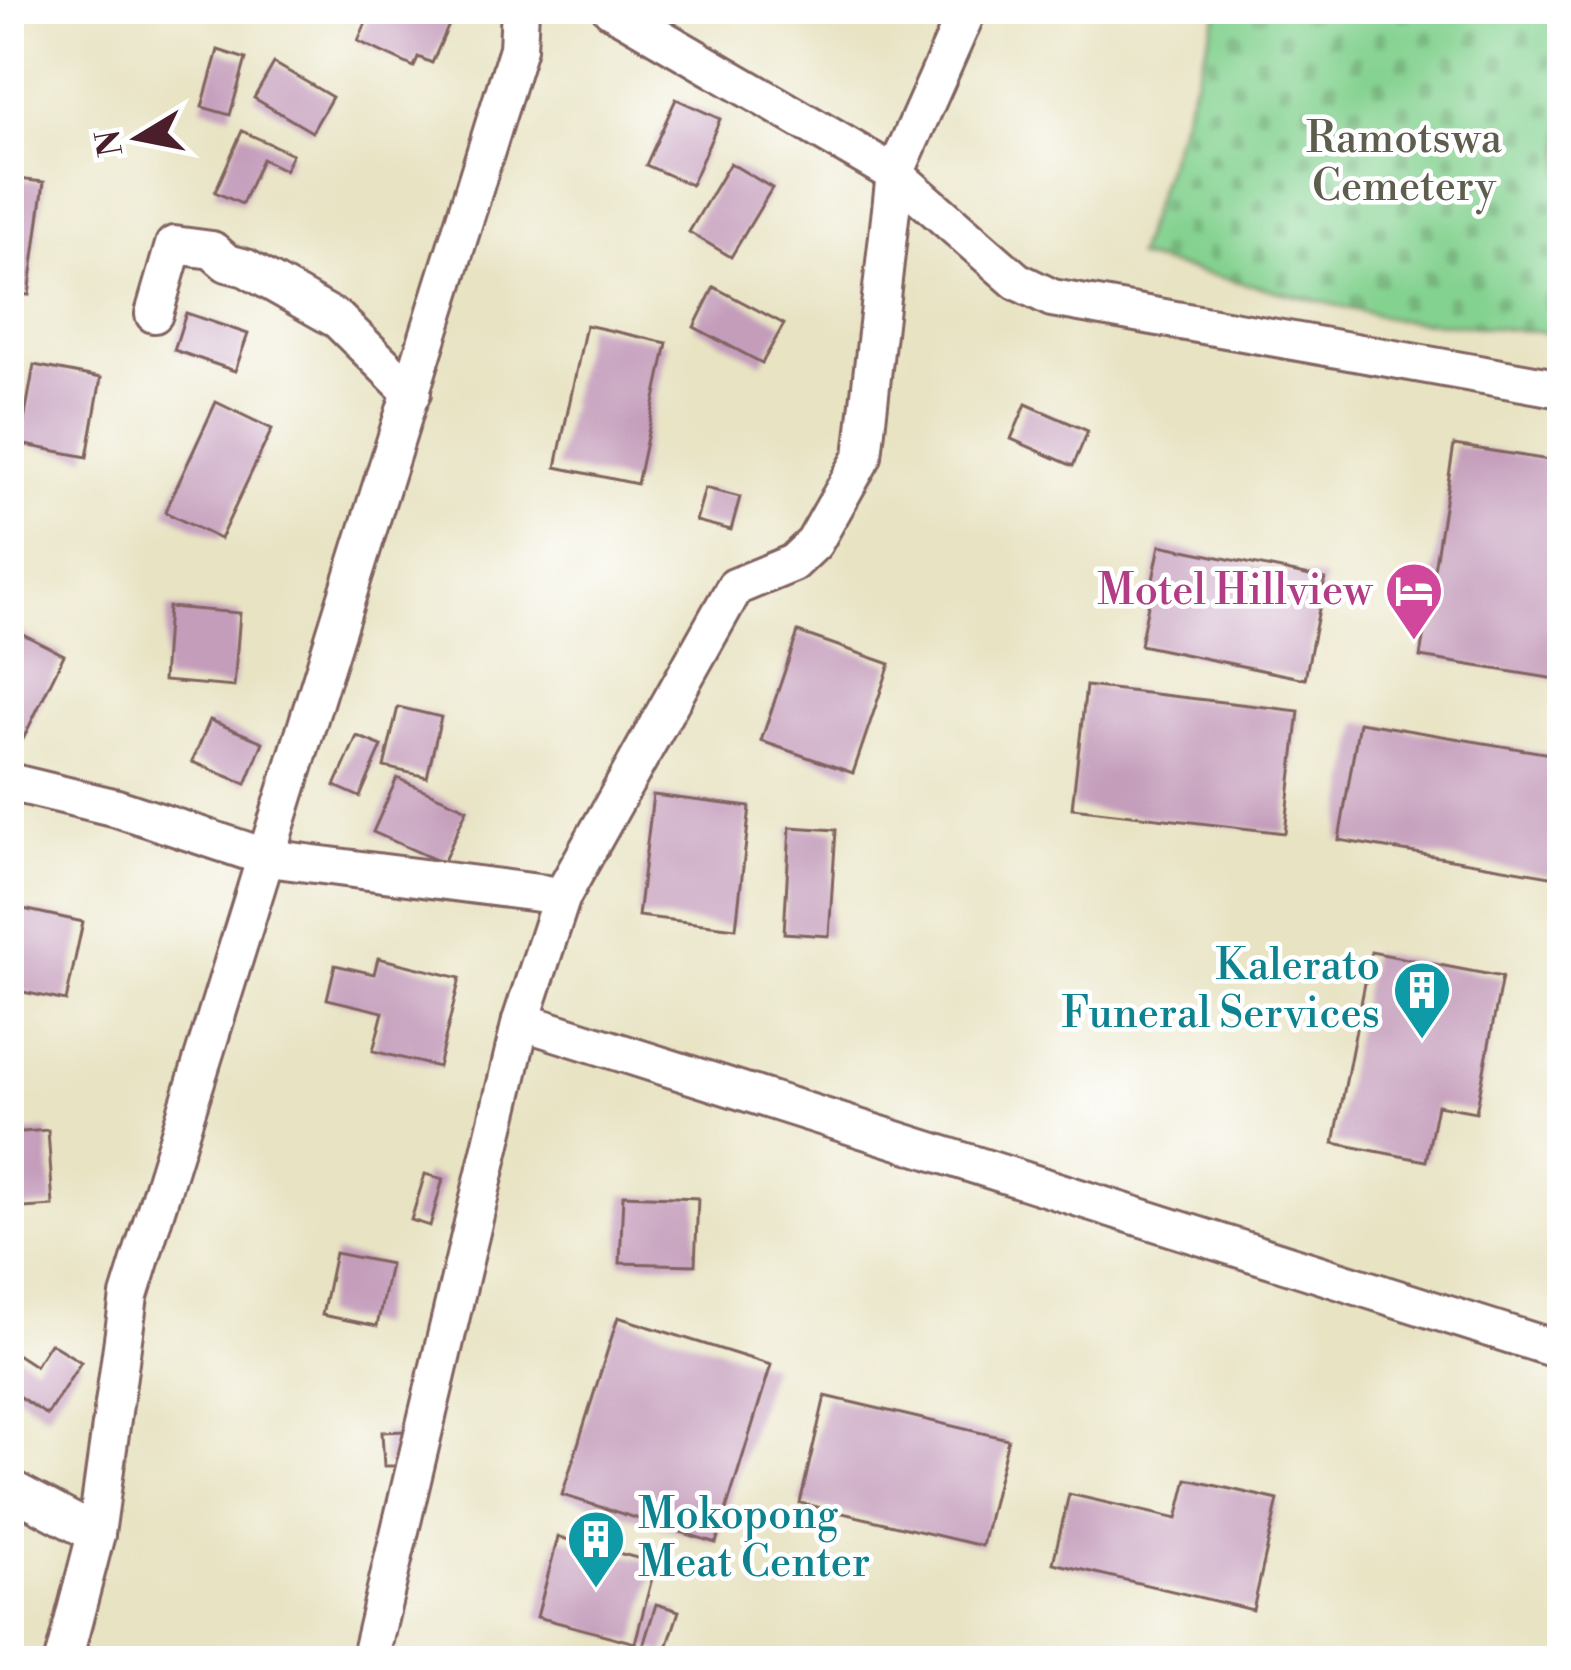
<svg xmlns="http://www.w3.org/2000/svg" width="1571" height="1670" font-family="'Libre Bodoni',serif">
  <defs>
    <pattern id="cemetery-stones" width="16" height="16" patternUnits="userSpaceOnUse" patternTransform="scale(3)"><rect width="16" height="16" fill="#84d290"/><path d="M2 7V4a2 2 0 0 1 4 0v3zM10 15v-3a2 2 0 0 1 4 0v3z" fill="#74b47c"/></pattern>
  </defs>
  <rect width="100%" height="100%" fill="#fff"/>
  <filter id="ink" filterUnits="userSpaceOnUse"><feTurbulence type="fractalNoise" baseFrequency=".00833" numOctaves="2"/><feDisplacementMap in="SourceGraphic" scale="24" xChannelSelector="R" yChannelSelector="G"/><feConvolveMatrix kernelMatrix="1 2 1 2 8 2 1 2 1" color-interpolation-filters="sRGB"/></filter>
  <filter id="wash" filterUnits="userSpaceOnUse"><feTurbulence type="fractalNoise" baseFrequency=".004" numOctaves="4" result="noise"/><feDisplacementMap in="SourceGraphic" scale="48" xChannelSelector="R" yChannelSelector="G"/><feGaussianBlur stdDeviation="2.7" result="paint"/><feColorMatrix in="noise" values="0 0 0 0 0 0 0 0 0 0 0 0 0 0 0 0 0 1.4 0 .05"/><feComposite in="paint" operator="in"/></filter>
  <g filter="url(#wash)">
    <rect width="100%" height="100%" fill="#e8e3c3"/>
    <polygon fill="url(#cemetery-stones)" stroke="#67785e" stroke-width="3" points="1219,9 1562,9 1562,334 1393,319 1136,257"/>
    <g id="blocks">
      <g fill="#c49dbb">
        <polygon points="372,9 456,9 432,63 418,57 414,67 358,41"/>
        <polygon points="218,50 246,59 230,115 202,107"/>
        <polygon points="274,63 332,97 312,132 254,98"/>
        <polygon points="676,99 720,119 691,185 646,165"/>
        <polygon points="242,131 292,154 285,170 262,159 242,204 215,192"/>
        <polygon points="730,163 772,188 731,257 689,232"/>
        <polygon points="9,178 44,182 29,295 9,293"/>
        <polygon points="714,287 784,324 762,363 694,327"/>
        <polygon points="186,313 248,334 235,371 174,350"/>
        <polygon points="586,325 667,343 637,484 556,467"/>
        <polygon points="34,365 101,378 87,457 20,444"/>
        <polygon points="216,402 272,429 220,539 165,512"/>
        <polygon points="1026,404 1088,431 1073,466 1011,439"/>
        <polygon points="1454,445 1562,462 1562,680 1420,657"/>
        <polygon points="705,488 740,497 731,530 696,521"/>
        <polygon points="1160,545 1325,579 1305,679 1140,645"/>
        <polygon points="168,607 240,613 234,687 163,681"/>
        <polygon points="9,627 64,655 23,739 9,732"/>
        <polygon points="798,632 890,664 853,773 761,741"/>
        <polygon points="1086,686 1299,711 1285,833 1072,808"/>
        <polygon points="398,707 441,717 427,777 384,767"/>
        <polygon points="210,720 263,742 246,784 192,762"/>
        <polygon points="1359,722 1562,756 1562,878 1339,840"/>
        <polygon points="357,736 382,746 360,797 335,786"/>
        <polygon points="397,778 467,809 443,863 373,832"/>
        <polygon points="653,795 750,807 736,928 638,916"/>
        <polygon points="790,827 836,830 829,936 784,933"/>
        <polygon points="14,907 83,922 66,1001 9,989 9,931"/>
        <polygon points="1371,952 1502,977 1476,1112 1437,1105 1426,1161 1334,1143"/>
        <polygon points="378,958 460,978 438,1067 373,1051 383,1012 327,999 335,965 374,974"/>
        <polygon points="48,1130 53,1206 9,1209 9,1133"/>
        <polygon points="425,1174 443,1179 430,1226 411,1220"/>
        <polygon points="623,1195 698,1198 695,1265 620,1263"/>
        <polygon points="335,1253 390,1264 377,1326 322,1315"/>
        <polygon points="618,1317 771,1365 716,1543 562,1495"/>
        <polygon points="50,1343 81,1362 47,1415 9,1390 9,1349 35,1366"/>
        <polygon points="825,1396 1008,1439 982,1546 800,1503"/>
        <polygon points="405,1431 407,1466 384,1466 382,1432"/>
        <polygon points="1187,1479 1278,1500 1253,1610 1053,1563 1069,1494 1177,1519"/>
        <polygon points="558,1537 656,1563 635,1643 537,1617"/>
        <polygon points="656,1604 679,1611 665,1654 643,1646"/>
      </g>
    </g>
  </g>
  <g filter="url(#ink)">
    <use href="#blocks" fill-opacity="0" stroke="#816460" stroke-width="3"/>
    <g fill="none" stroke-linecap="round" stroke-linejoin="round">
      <g stroke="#816460" stroke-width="42">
        <g id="minor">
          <polyline points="611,9 895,174 1017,281 1052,298 1562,389"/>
          <polyline points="154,314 174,245 212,250 227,263 246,268 338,320 412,393"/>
          <polyline points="9,782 117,808 268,858 562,896"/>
          <polyline points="521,1021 1562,1351"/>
          <polyline points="9,1488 96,1534"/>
          <polyline points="63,1661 96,1534 129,1296 518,48 520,9"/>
          <polyline points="369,1661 521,1021 562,896 735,587 793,563 814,543 863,456 895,174 968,9"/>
        </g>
      </g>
      <use href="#minor" stroke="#fff" stroke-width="36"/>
    </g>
  </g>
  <defs>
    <g id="hotel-pin" transform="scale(3)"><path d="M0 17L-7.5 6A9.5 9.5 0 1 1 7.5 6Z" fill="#d1479c" stroke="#fff"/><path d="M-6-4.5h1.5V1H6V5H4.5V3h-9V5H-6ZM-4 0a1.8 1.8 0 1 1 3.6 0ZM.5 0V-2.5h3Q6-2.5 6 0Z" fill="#fff"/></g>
    <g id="building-pin" transform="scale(3)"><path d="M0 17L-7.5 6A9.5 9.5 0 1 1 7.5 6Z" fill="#0f9aa8" stroke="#fff"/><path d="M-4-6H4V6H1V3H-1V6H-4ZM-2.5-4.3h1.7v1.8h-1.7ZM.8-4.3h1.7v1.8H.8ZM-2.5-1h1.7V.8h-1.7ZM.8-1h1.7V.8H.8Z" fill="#fff"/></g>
  </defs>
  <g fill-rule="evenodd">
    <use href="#hotel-pin" x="1414" y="591"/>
    <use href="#building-pin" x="1422" y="990"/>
    <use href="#building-pin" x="596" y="1539"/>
  </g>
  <g text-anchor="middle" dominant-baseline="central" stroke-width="9" stroke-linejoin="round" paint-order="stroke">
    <g font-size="42" fill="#5e5e4e" stroke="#fff">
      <text x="1404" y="139">Ramotswa<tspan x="1404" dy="48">Cemetery</tspan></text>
    </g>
    <g font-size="42" fill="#b23c85" stroke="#fff" text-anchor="end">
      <text x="1372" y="591">Motel Hillview</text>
    </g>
    <g font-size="42" fill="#0d838f" stroke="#fff" text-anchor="end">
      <text x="1380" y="966">Kalerato<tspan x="1380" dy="48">Funeral Services</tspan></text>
      <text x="638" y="1515" text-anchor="start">Mokopong<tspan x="638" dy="48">Meat Center</tspan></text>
    </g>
  </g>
  <rect width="1571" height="1670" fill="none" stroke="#fff" stroke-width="48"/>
  <g transform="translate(138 138) rotate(260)" stroke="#ffffff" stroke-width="9" paint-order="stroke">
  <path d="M0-9L21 45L0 30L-21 45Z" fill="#4a1f2b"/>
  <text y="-18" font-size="33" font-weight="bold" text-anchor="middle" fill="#4a1f2b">N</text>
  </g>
</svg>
